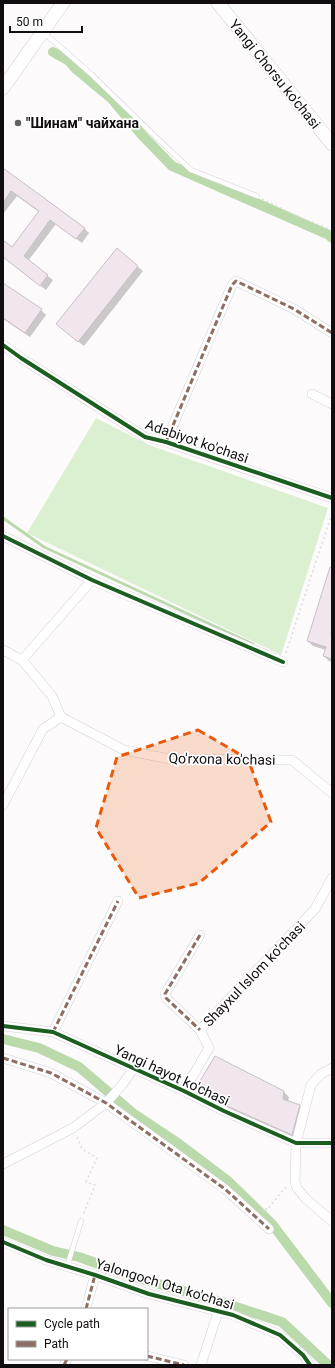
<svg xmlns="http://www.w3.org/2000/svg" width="335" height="1368" font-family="Roboto,sans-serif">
  <rect width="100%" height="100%" fill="#fdfafc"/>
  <polygon fill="#dbf0d1" points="96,418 149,445 328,508 281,655 27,533"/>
  <g fill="#0003">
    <polygon points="3,175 84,228 89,233 82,243 56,224 28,261 53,280 46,290 3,257 3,241 12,248 39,212 17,196 3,214"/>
    <polygon points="117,250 143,271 84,346 62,329"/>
    <polygon points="3,284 41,310 46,315 30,337 3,319"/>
    <polygon points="332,565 332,662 329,661 324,656 326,650 313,646 308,641"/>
    <polygon points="196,1088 284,1092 289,1097 288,1102 299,1106 304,1111 297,1139 235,1111 201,1093"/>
  </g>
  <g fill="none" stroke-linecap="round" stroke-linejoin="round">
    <polyline stroke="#badaab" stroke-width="3" points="3,518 44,547 253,644"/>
    <g stroke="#badaab" stroke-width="10">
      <polyline points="53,52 69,61 76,69 112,99 142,135 172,166 329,235 332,238"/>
      <polyline points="3,1039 39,1048 79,1067 134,1114 179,1144 228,1181 272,1224 332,1303"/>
      <polyline points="3,1230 53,1251 79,1257 134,1277 221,1302 282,1322 328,1365"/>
    </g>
  </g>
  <g fill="#f1e5ee" stroke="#c5c1c4">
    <polygon points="3,168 85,228 76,239 50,220 24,256 48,275 40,286 3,257 3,240 12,247 39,211 11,191 3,203"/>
    <polygon points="117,248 138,266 78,342 56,324"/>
    <polygon points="3,283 42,309 25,333 3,318"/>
    <polygon points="330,567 332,567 332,629 331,634 332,634 332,659 323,656 326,647 307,641"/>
    <polygon points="215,1056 284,1091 283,1099 300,1105 292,1135 229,1107 195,1089"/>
  </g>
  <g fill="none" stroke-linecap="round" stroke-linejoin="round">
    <g stroke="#d4d0d3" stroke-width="5.5">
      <g id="service">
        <polyline points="44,33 91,74 161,142 191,170 257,196"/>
        <polyline points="67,1267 81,1221"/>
      </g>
    </g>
    <g stroke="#d4d0d3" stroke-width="10">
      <g id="minor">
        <polyline points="3,345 21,358 145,437 166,442 332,498"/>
        <polyline points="312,394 332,404"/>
        <polyline points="166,442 232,285 236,281 294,309 332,333"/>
        <polyline points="3,536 92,580 283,662"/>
        <polyline points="3,650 22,660 52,696 61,717"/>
        <polyline points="22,660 92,580"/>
        <polyline points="61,717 124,750 170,759 292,760 332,793"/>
        <polyline points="3,805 43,729 61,717"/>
        <polyline points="200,935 165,994 166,998 200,1030"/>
        <polyline points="3,1026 53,1032 184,1091 224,1111 296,1143 332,1143"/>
        <polyline points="53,1032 118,901"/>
        <polyline points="3,1058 51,1073 106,1103 225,1189 269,1229"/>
        <polyline points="332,1068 321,1074 311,1085 296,1143 295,1182 297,1188 306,1199 332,1221"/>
        <polyline points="184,1091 209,1048 200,1030 315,909 332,878"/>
        <polyline points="3,1164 73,1128 106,1103 122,1085 134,1068"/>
        <polyline points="3,1242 46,1260 95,1275 149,1294 233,1315 280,1335 303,1355 310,1365"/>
        <polyline points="86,1309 95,1275"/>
        <polyline points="147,1356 184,1365"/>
        <polyline points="64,1365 67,1359"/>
        <polyline points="201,1365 218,1312"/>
      </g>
    </g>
    <g stroke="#d4d0d3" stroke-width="14">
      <g id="secondary">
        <polyline points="218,3 332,144"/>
        <polyline points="3,88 63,3"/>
      </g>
    </g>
    <g stroke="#dedddd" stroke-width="1.5" stroke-dasharray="2 3" stroke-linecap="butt">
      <polyline points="262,199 300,217 329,229 332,232"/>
      <polyline points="286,653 332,513"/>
      <polyline points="77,1137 82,1149 97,1158 86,1182 95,1185 83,1215"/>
      <polyline points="262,1211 265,1208 267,1210 285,1188 287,1188"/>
    </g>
    <use href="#service" stroke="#fffeff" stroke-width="4.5"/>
    <use href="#minor" stroke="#fffeff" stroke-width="9"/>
    <use href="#secondary" stroke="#fffeff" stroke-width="13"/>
    <g stroke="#8d6e63" stroke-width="3" stroke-dasharray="6 3" stroke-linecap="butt">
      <polyline points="166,442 232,285 236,281 294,309 332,333"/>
      <polyline points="200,935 165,994 166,998 200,1030"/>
      <polyline points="53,1032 118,901"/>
      <polyline points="3,1058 51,1073 106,1103 225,1189 269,1229"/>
      <polyline points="86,1309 95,1275"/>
      <polyline points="147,1356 184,1365"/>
      <polyline points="64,1365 67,1359"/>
    </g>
    <g stroke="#fff" stroke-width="6">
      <g id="cycleway">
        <polyline points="3,345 21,358 145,437 166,442 332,498"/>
        <polyline points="3,536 92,580 283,662"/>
        <polyline points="3,1026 53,1032 184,1091 224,1111 296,1143 332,1143"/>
        <polyline points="3,1242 46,1260 95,1275 149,1294 233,1315 280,1335 303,1355 310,1365"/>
      </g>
    </g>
    <use href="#cycleway" stroke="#1b5e20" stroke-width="4"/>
  </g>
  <path fill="#e8590c" fill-opacity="0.2" stroke="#e8590c" stroke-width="3" stroke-dasharray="8 5" stroke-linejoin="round" d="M198,730l50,29 23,63 -72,61 -60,15 -43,-70 21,-71z"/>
  <circle fill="#646063" stroke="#fff" stroke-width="1.5" cx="18" cy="123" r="4"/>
  <g text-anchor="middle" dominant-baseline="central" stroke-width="3.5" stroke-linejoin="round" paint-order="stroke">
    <g font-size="14" fill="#110d10" stroke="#fff">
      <text transform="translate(275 74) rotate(51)">Yangi Chorsu ko'chasi</text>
      <text transform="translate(197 441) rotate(19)">Adabiyot ko'chasi</text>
      <text transform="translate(222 759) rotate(1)">Qo'rxona ko'chasi</text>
      <text transform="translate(254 974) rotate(-46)">Shayxul Islom ko'chasi</text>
      <text transform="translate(172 1075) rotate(25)">Yangi hayot ko'chasi</text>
      <text transform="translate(165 1284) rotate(17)">Yalongoch Ota ko'chasi</text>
    </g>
    <g font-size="14" font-weight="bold" fill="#110d10" stroke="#fff" text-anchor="start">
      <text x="26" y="123">"Шинам" чайхана</text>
    </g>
  </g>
  <rect width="335" height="1368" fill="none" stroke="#110d10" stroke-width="8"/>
  <rect x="8" y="1308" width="140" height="52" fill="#ffffff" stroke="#a09e9f"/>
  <rect x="16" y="1321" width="20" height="6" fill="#1b5e20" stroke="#a09e9f"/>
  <text x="44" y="1328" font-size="12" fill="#110d10">Cycle path</text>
  <rect x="16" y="1341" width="20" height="6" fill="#8d6e63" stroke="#a09e9f"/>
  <text x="44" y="1348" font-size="12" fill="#110d10">Path</text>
  <path d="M10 26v6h72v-6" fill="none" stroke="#110d10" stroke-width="2"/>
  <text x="16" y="26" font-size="12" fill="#110d10" stroke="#ffffff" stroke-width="3" paint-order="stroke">50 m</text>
</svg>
